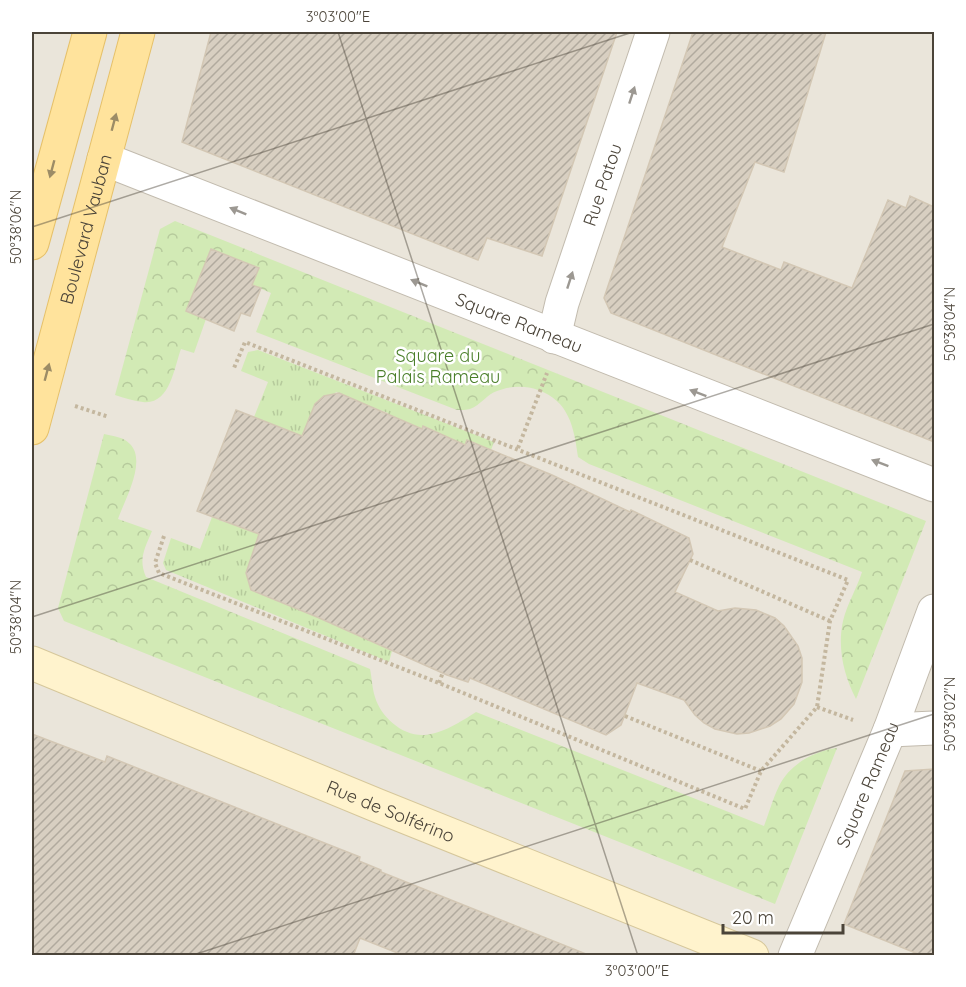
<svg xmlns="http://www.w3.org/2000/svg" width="966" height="987" font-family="Quicksand,sans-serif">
  <defs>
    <pattern id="grass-tufts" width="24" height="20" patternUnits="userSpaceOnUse" patternTransform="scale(1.5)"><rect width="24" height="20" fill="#d2eab5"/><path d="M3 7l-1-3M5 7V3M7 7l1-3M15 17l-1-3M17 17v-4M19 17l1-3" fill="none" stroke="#b6ca9c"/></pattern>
    <pattern id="park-crowns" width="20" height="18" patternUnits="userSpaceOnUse" patternTransform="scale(1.5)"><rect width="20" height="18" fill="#d2eab5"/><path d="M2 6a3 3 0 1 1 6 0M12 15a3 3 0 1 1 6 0" fill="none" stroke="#b6ca9c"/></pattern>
    <pattern id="building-hatch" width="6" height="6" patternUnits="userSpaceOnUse" patternTransform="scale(1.5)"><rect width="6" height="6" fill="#d8cfc1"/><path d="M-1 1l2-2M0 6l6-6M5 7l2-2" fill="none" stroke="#b1aa9e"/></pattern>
  </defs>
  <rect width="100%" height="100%" fill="#f6f3ec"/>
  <rect fill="#eae5da" x="32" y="32" width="902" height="923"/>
  <g fill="url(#grass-tufts)">
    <polygon points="258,350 494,442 491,450 488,448 486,451 475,447 476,443 467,440 464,447 387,416 388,413 380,410 379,413 345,398 346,396 336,392 334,395 324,396 319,402 316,402 313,408 315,410 300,447 254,417 268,382 241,371 248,352"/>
    <polygon points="228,514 267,529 247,570 249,584 255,589 254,591 263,595 265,593 307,613 309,611 387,642 384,647 392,651 389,662 166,570 163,563 171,538 200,549 212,517 224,522"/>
  </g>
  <g fill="url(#park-crowns)">
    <path d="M175,221l751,300 -70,178c-12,-23 -19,-51 -13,-78 4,-17 14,-33 19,-49l-273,-108 -11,-7c-4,-30 -9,-56 -40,-67 -13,-5 -28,-4 -41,1 -10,3 -16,14 -27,18 -3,1 -9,1 -13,1l-201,-78 15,-39 -19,-8 7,-17 -48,-19 -25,62 20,8 -12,34 -13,-4c-7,19 -11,56 -38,53 -9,-1 -19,-4 -28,-7l45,-166z"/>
    <path d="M104,434c9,2 20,3 26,10 17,17 -5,55 -12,75l34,12c-7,17 -14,28 -6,46l224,92c2,9 2,19 5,28 6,20 27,39 49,38 18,-1 38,-14 52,-23l288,114c5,-13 9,-28 15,-40 11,-22 35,-35 58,-38l-62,156 -711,-283 -6,-13z"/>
  </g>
  <g fill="url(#building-hatch)" stroke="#d3c7b4" stroke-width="1.5">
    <polygon points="211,32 617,32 542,256 487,238 478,260 182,142"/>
    <polygon points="693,32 826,32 784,172 755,162 722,247 781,270 784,262 852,288 888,200 906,208 910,196 934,207 934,442 611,313 604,298"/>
    <polygon points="211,249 259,268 252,285 261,288 250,316 241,313 234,331 186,311"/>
    <polygon points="339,393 422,429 423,426 465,445 467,440 552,475 630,512 631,510 689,538 693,554 675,592 718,611 735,608 756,610 775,618 784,626 798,646 802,658 802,682 794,704 781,719 770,726 749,733 737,734 715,729 704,723 695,715 684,700 637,683 621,725 606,735 470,678 468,682 447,675 317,617 251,590 246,573 259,534 197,511 236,410 302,436 315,404 324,396"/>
    <polygon points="32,734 105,762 107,756 327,844 360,857 359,861 381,870 381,872 586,954 586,956 405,956 360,938 353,956 32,956"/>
    <polygon points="934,769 934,956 923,956 844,924 905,771"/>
  </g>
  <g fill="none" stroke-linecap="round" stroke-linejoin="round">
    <g stroke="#c2bbae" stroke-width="35">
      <g id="street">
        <path id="s1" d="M104,159l830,326"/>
        <path id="s2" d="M554,337l8,-34 91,-271"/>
        <polyline points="890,730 934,728"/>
        <path id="s3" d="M795,956l95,-226 44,-119"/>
      </g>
    </g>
    <g stroke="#d6c79b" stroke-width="35">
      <g id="secondary">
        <path id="s4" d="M32,663l344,142 376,151"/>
      </g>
    </g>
    <g stroke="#e6c16a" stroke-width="35">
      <g id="primary">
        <polyline points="32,243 90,32"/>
        <path id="s5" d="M32,428l106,-396"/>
      </g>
    </g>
    <g stroke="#c4b79f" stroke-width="4" stroke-dasharray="3 3" stroke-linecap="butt">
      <polyline points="75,406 109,417"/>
      <polyline points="518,448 547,373"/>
      <polyline points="164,536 155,563 159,573 439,683 745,809 761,771 817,707 830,621 848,580 245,342 234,368"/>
      <polyline points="690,560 830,621"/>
      <polyline points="439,683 443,672"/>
      <polyline points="817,707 853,720"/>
      <polyline points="625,716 761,771"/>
    </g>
    <use href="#street" stroke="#fff" stroke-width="33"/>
    <use href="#secondary" stroke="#fff3cd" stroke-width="33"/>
    <use href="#primary" stroke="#ffe39c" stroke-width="33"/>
  </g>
  <defs><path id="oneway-solid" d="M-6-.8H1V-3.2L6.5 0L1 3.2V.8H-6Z" transform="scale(1.5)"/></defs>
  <g fill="#9c9892">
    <use href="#oneway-solid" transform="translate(632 95) rotate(-72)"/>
    <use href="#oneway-solid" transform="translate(238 211) rotate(-158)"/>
    <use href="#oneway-solid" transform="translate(570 280) rotate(-72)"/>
    <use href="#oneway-solid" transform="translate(419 283) rotate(-158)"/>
    <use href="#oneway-solid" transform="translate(698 393) rotate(-159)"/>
    <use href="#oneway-solid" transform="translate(880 463) rotate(-159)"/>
  </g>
  <g fill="#9c8c66">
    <use href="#oneway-solid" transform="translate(114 122) rotate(-75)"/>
    <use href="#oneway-solid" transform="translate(52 169) rotate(105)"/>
    <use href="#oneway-solid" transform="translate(47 372) rotate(-75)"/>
  </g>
  <path fill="none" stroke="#4b4439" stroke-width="1.5" stroke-opacity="0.45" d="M338,32l300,924M32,227l601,-195M32,617l902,-293M190,956l744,-242"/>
  <g text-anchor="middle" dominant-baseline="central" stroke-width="5" stroke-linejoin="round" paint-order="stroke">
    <g font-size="18" fill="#4b4439" stroke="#fff">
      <text stroke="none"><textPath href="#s2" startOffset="160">Rue Patou</textPath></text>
      <text stroke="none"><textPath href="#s5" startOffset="206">Boulevard Vauban</textPath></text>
      <text stroke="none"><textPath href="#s1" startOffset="446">Square Rameau</textPath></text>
      <text stroke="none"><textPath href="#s3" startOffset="186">Square Rameau</textPath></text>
      <text stroke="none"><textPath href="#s4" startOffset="388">Rue de Solférino</textPath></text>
    </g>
    <g font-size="18" fill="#4a7f2a" stroke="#fff">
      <text x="438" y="355">Square du<tspan x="438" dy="21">Palais Rameau</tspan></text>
    </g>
  </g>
  <rect width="966" height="987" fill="none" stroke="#ffffff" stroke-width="66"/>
  <path d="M723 924v9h120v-9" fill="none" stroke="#4b4439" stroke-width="3"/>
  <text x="732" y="924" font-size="18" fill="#4b4439" stroke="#ffffff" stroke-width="4.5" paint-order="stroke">20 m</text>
  <rect x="33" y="33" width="900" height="921" fill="none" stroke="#4b4439" stroke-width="2"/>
  <g font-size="15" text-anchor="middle" fill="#4b4439">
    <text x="338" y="22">3°03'00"E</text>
    <text transform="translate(16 227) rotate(-90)" y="5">50°38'06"N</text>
    <text transform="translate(950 324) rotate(-90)" y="5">50°38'04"N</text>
    <text transform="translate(16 617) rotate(-90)" y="5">50°38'04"N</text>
    <text transform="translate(950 714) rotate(-90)" y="5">50°38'02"N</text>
    <text x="637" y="976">3°03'00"E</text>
  </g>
</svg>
